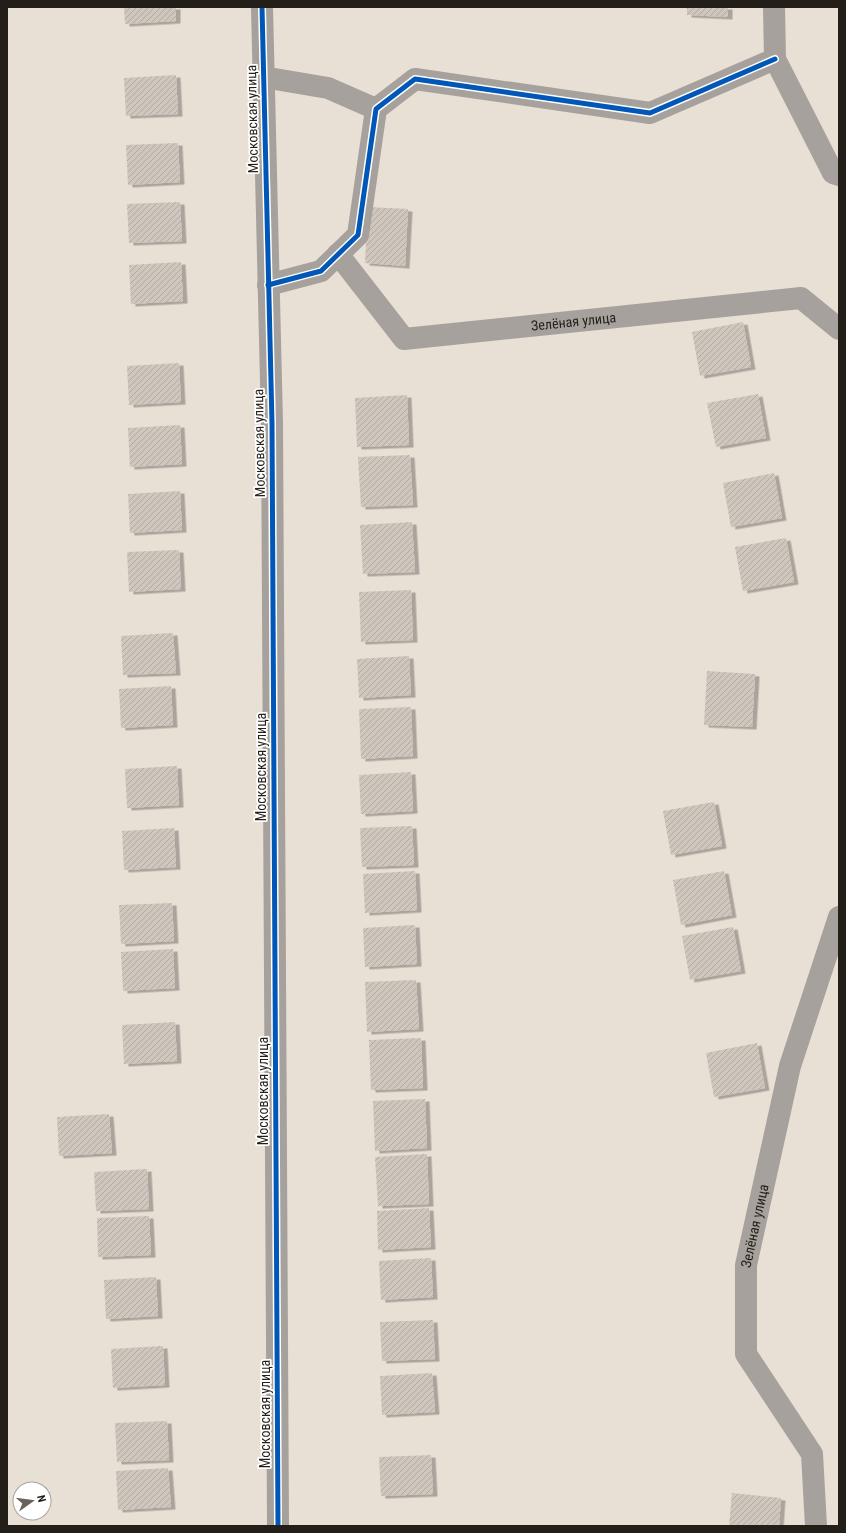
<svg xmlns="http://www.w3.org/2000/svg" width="846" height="1533" font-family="'Roboto Condensed',sans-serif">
  <defs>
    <pattern id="building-hatch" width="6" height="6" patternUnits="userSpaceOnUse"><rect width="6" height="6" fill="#cfc7bd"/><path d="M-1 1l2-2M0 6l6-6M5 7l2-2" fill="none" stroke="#b1aaa2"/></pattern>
    <filter id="shadow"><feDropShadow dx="4.5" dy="2.5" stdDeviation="0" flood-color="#0004"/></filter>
  </defs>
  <rect width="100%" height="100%" fill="#e8dfd5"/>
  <g fill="url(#building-hatch)" filter="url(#shadow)">
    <polygon points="124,7 176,7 176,21 125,24"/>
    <polygon points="687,7 728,7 728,17 687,15"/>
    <polygon points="176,75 178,114 126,116 124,78"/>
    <polygon points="178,143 180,182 128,185 126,145"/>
    <polygon points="180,202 182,241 129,243 127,204"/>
    <polygon points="368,207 408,209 405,266 365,263"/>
    <polygon points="181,262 183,301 131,304 129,265"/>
    <polygon points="743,322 751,367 700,376 692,332"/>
    <polygon points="179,363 181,402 129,405 127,366"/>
    <polygon points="758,394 766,438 716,447 707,403"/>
    <polygon points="407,395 409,445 357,447 355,398"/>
    <polygon points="180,425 182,464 130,467 128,428"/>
    <polygon points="410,455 413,505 361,507 358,457"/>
    <polygon points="774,473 782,518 731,527 723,483"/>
    <polygon points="180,491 182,530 130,533 128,494"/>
    <polygon points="412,522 415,572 363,574 360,525"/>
    <polygon points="786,538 794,582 743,591 735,547"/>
    <polygon points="179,550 181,589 129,592 127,552"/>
    <polygon points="411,590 413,640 361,642 359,592"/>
    <polygon points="173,633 176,673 123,675 121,636"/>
    <polygon points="409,656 411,695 359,698 357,659"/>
    <polygon points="707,671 755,674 752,727 704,725"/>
    <polygon points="171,686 173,725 121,728 119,689"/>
    <polygon points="411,707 413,756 361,759 359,709"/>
    <polygon points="177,766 179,805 127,808 125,769"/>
    <polygon points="411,772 413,811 361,814 359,775"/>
    <polygon points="714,802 722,846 671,855 663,811"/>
    <polygon points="412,826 414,865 362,867 360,828"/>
    <polygon points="174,828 176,867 124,870 122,831"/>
    <polygon points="415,871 417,910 365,913 363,874"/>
    <polygon points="724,871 732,915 681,925 673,880"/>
    <polygon points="172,903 174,941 121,944 119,905"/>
    <polygon points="415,925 417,964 365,967 363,928"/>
    <polygon points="733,927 741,971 690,980 682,936"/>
    <polygon points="173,949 175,988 123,991 121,952"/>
    <polygon points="416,980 419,1029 367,1032 365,982"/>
    <polygon points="175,1022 177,1061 124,1064 122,1025"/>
    <polygon points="421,1038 423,1088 371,1090 369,1040"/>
    <polygon points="757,1043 765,1088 714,1097 706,1053"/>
    <polygon points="425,1099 427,1148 375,1151 373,1101"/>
    <polygon points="109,1114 112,1153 59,1156 57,1117"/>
    <polygon points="427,1154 429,1204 378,1206 375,1157"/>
    <polygon points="147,1169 149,1209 96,1211 94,1172"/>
    <polygon points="429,1208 431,1247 378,1250 377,1211"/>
    <polygon points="149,1216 151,1255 98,1257 97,1218"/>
    <polygon points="431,1258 433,1297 381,1300 379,1261"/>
    <polygon points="156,1277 158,1316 106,1319 104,1280"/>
    <polygon points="433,1320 435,1359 382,1361 380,1322"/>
    <polygon points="163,1346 165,1385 113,1388 111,1349"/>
    <polygon points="432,1373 435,1412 382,1415 380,1376"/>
    <polygon points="167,1421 169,1460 117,1462 115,1423"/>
    <polygon points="431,1455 433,1494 381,1496 379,1457"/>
    <polygon points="168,1468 171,1507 118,1510 116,1471"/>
    <polygon points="732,1493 781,1498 779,1526 729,1526"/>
  </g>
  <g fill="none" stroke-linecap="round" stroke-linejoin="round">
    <g stroke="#a6a19d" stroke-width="22">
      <polyline points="262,7 272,423 278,1526"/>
      <polyline points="774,7 775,59 833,173 839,175"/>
      <polyline points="263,77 328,88 376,109"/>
      <path id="s1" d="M338,254l66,85 397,-41 38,31"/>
      <polyline points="268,285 321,271 358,235 376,109 415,79 650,113 775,59"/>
      <path id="s2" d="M816,1526l-4,-72 -66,-100v-89l44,-199 49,-149"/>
    </g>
    <g stroke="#fff" stroke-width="8">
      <g id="cycleway">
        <polyline points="262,7 272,423 278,1526"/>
        <polyline points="268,285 321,271 358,235 376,109 415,79 650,113 775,59"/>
      </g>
    </g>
    <use href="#cycleway" stroke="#0057b8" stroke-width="5"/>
  </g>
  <g text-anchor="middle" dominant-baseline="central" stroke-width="3.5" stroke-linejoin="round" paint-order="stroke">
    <g font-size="14" fill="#231e17" stroke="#fff">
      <text transform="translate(252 119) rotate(-91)">Московская улица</text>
      <text stroke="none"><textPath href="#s1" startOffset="278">Зелёная улица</textPath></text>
      <text transform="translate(259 443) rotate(-91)">Московская улица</text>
      <text transform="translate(261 767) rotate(-90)">Московская улица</text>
      <text transform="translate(263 1091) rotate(-90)">Московская улица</text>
      <text stroke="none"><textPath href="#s2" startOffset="321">Зелёная улица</textPath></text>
      <text transform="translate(265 1414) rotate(-90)">Московская улица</text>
    </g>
  </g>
  <rect width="846" height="1533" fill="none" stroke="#231e17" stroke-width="16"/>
  <g transform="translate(32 1501) rotate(76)"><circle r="19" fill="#ffffff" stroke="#a7a5a2"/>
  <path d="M0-3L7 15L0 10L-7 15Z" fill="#68625a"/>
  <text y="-6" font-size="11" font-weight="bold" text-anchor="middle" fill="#231e17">N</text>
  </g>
</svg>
